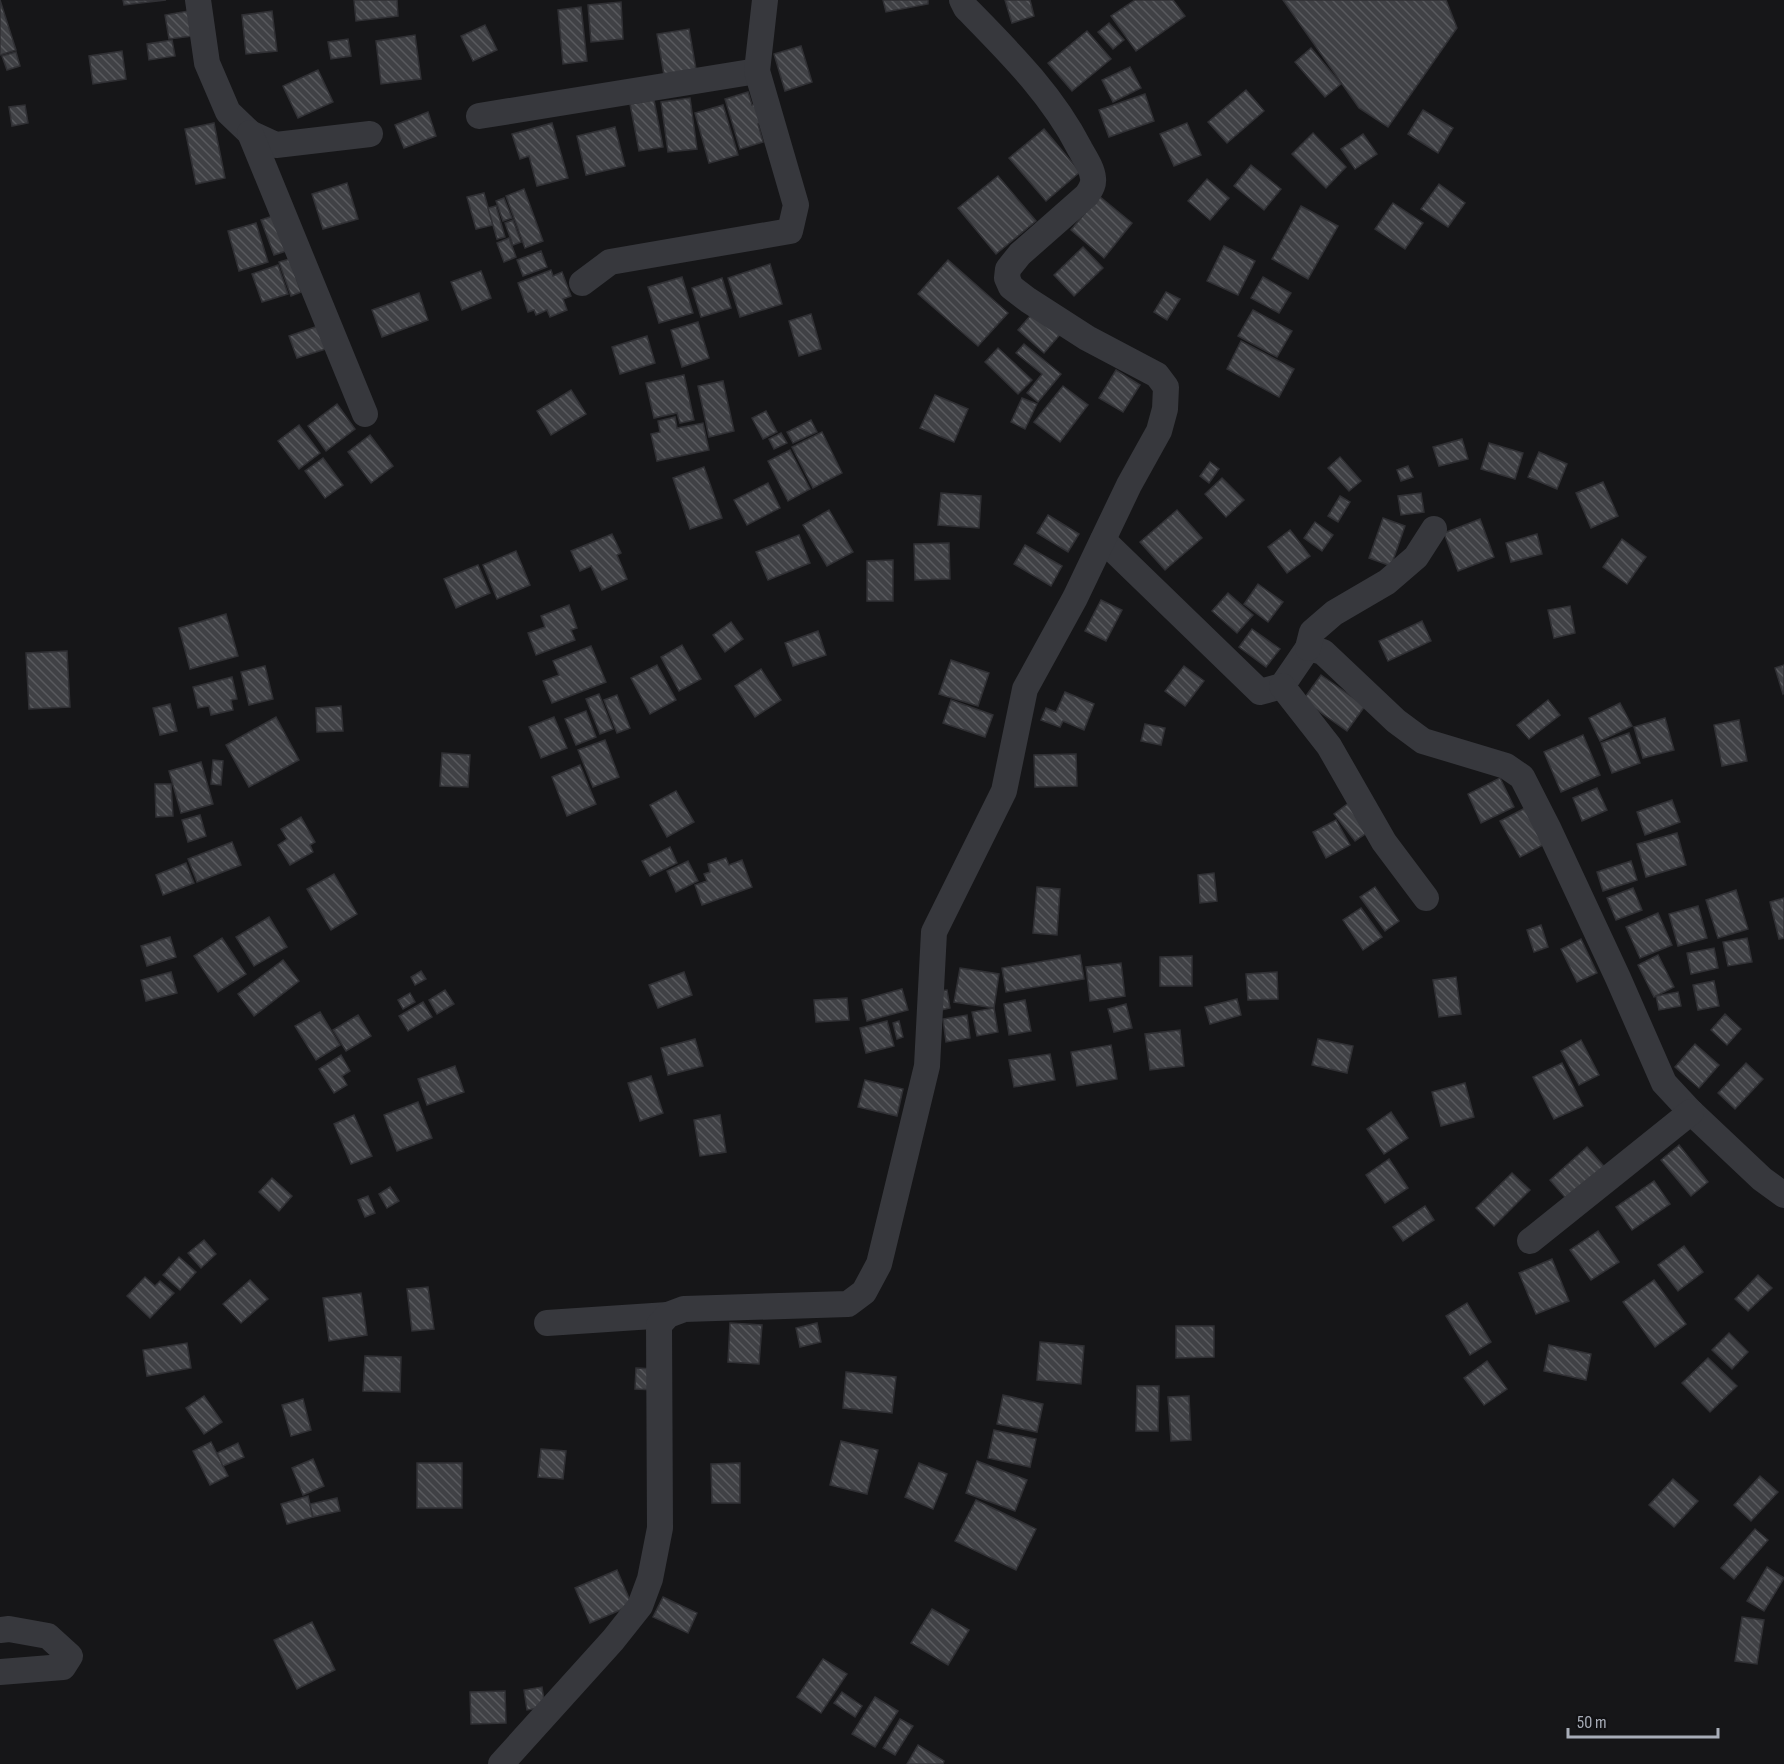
<svg xmlns="http://www.w3.org/2000/svg" width="1784" height="1764" font-family="'Sofia Sans Condensed',sans-serif">
  <defs>
    <pattern id="building-back-hatch" width="6" height="6" patternUnits="userSpaceOnUse" patternTransform="scale(1.5)"><rect width="6" height="6" fill="#404145"/><path d="M-1 5l2 2M0 0l6 6M5-1l2 2" fill="none" stroke="#595a5e"/></pattern>
  </defs>
  <rect width="100%" height="100%" fill="#161618"/>
  <g fill="url(#building-back-hatch)" stroke="#303034" stroke-width="1.5">
    <polygon points="0,0 16,50 0,55"/>
    <polygon points="123,0 166,0 124,5"/>
    <polygon points="354,0 397,0 398,16 356,21"/>
    <polygon points="883,0 928,0 928,4 886,12"/>
    <polygon points="1005,0 1030,0 1034,16 1012,23"/>
    <polygon points="1135,0 1173,0 1185,16 1136,51 1111,16"/>
    <polygon points="1283,0 1446,0 1457,28 1388,127 1359,108"/>
    <polygon points="621,2 623,39 591,42 588,5"/>
    <polygon points="581,7 587,61 563,64 558,10"/>
    <polygon points="188,11 192,36 169,39 165,15"/>
    <polygon points="272,11 277,51 246,54 242,15"/>
    <polygon points="1109,23 1124,40 1113,49 1098,32"/>
    <polygon points="485,25 497,50 473,61 461,36"/>
    <polygon points="689,29 697,75 665,81 657,34"/>
    <polygon points="1087,31 1111,59 1072,91 1048,63"/>
    <polygon points="415,35 421,79 381,84 376,41"/>
    <polygon points="348,39 351,56 331,59 328,42"/>
    <polygon points="172,40 175,56 149,60 147,44"/>
    <polygon points="801,46 812,82 785,91 774,54"/>
    <polygon points="1311,48 1341,84 1325,97 1295,62"/>
    <polygon points="122,51 126,79 93,84 89,56"/>
    <polygon points="16,52 20,66 7,70 2,56"/>
    <polygon points="1130,67 1141,88 1113,102 1102,80"/>
    <polygon points="318,70 333,102 298,118 283,86"/>
    <polygon points="1246,90 1264,111 1227,143 1208,122"/>
    <polygon points="748,92 752,105 758,103 764,122 758,124 763,142 740,149 725,99"/>
    <polygon points="1145,94 1154,121 1109,137 1099,110"/>
    <polygon points="690,98 697,149 668,152 661,102"/>
    <polygon points="654,100 663,147 639,151 630,104"/>
    <polygon points="25,105 28,123 12,126 9,107"/>
    <polygon points="723,105 738,155 709,163 695,113"/>
    <polygon points="1423,110 1453,128 1438,153 1408,134"/>
    <polygon points="428,112 436,136 404,148 395,125"/>
    <polygon points="214,123 225,178 196,184 185,129"/>
    <polygon points="552,123 568,178 537,186 529,156 520,159 512,134"/>
    <polygon points="1187,123 1201,155 1174,166 1160,134"/>
    <polygon points="615,127 625,166 586,175 577,136"/>
    <polygon points="1044,129 1080,172 1046,201 1009,158"/>
    <polygon points="1313,133 1346,167 1326,188 1292,154"/>
    <polygon points="1363,134 1377,154 1355,169 1341,149"/>
    <polygon points="1251,165 1281,189 1264,210 1234,186"/>
    <polygon points="998,176 1036,221 996,254 958,208"/>
    <polygon points="1207,179 1229,198 1210,220 1188,201"/>
    <polygon points="347,183 358,219 323,229 312,194"/>
    <polygon points="1439,184 1465,203 1448,227 1421,209"/>
    <polygon points="524,189 543,241 525,248 506,196"/>
    <polygon points="484,193 493,225 476,229 467,197"/>
    <polygon points="1099,196 1132,223 1104,258 1071,230"/>
    <polygon points="504,198 512,218 503,221 496,201"/>
    <polygon points="1393,203 1423,223 1405,249 1375,229"/>
    <polygon points="496,206 505,237 497,239 488,208"/>
    <polygon points="1301,206 1338,226 1308,279 1272,259"/>
    <polygon points="273,216 286,251 274,255 261,220"/>
    <polygon points="513,220 521,242 513,245 505,223"/>
    <polygon points="256,223 268,262 239,271 228,231"/>
    <polygon points="509,238 516,257 504,262 497,243"/>
    <polygon points="1224,246 1255,261 1238,295 1207,281"/>
    <polygon points="1083,247 1103,268 1074,296 1054,275"/>
    <polygon points="541,251 547,267 523,276 517,260"/>
    <polygon points="290,259 301,292 291,296 279,262"/>
    <polygon points="948,260 1008,313 978,346 918,294"/>
    <polygon points="770,264 782,304 740,317 728,278"/>
    <polygon points="278,265 288,294 262,302 252,274"/>
    <polygon points="551,270 553,276 562,272 571,296 563,299 567,310 550,317 547,310 536,315 534,310 528,312 518,283"/>
    <polygon points="481,271 491,298 462,310 451,282"/>
    <polygon points="682,277 693,313 659,323 648,287"/>
    <polygon points="1263,277 1291,293 1279,313 1251,298"/>
    <polygon points="722,278 731,308 701,317 692,288"/>
    <polygon points="1166,292 1180,299 1167,320 1154,312"/>
    <polygon points="419,293 428,320 382,337 372,310"/>
    <polygon points="1037,308 1063,331 1044,353 1018,330"/>
    <polygon points="1253,310 1292,331 1277,357 1238,336"/>
    <polygon points="811,314 821,349 799,356 789,321"/>
    <polygon points="698,322 709,358 682,367 671,330"/>
    <polygon points="321,325 329,348 297,358 289,336"/>
    <polygon points="647,336 655,363 620,374 612,347"/>
    <polygon points="1241,341 1294,369 1279,397 1227,369"/>
    <polygon points="1024,344 1061,374 1038,402 1027,393 1042,374 1016,353"/>
    <polygon points="998,348 1032,380 1018,394 985,362"/>
    <polygon points="1116,370 1140,385 1123,412 1099,398"/>
    <polygon points="684,375 694,420 680,423 677,413 654,418 646,383"/>
    <polygon points="723,381 734,431 709,437 698,386"/>
    <polygon points="1063,386 1088,405 1060,442 1034,422"/>
    <polygon points="571,390 586,414 551,435 537,411"/>
    <polygon points="935,395 968,409 954,442 920,428"/>
    <polygon points="1022,398 1037,404 1025,429 1011,422"/>
    <polygon points="337,404 355,429 326,451 308,426"/>
    <polygon points="766,411 777,432 763,439 752,418"/>
    <polygon points="675,417 677,428 703,423 709,450 657,461 651,434 660,432 658,421"/>
    <polygon points="811,420 817,432 793,443 787,432"/>
    <polygon points="299,425 320,453 299,469 278,441"/>
    <polygon points="822,432 842,473 813,488 792,447"/>
    <polygon points="781,433 787,443 774,449 769,439"/>
    <polygon points="370,435 393,466 371,483 348,452"/>
    <polygon points="1462,439 1468,459 1439,466 1433,447"/>
    <polygon points="1489,443 1523,453 1515,479 1481,469"/>
    <polygon points="790,450 810,489 788,501 768,461"/>
    <polygon points="1539,452 1567,464 1557,489 1528,477"/>
    <polygon points="1340,457 1361,481 1349,491 1328,468"/>
    <polygon points="323,458 343,485 325,498 305,471"/>
    <polygon points="1210,462 1219,469 1209,483 1200,476"/>
    <polygon points="1408,466 1413,477 1401,481 1397,470"/>
    <polygon points="704,467 722,518 690,529 673,478"/>
    <polygon points="1222,478 1244,500 1226,517 1205,494"/>
    <polygon points="1603,482 1618,516 1591,528 1576,493"/>
    <polygon points="768,483 780,508 747,525 734,500"/>
    <polygon points="941,493 981,496 979,528 938,525"/>
    <polygon points="1421,493 1424,512 1401,515 1398,496"/>
    <polygon points="1340,496 1350,502 1338,522 1328,516"/>
    <polygon points="829,510 853,552 827,566 803,525"/>
    <polygon points="1177,510 1202,538 1165,570 1140,542"/>
    <polygon points="1048,515 1079,534 1068,552 1037,533"/>
    <polygon points="1383,518 1405,526 1391,566 1369,558"/>
    <polygon points="1480,519 1494,557 1458,571 1444,533"/>
    <polygon points="1315,522 1333,535 1322,551 1304,538"/>
    <polygon points="1290,530 1310,556 1287,573 1268,547"/>
    <polygon points="612,534 621,553 617,555 627,579 602,590 591,566 580,571 571,551"/>
    <polygon points="1537,534 1542,554 1511,562 1506,543"/>
    <polygon points="799,535 810,563 768,580 756,552"/>
    <polygon points="1622,539 1646,557 1627,584 1603,567"/>
    <polygon points="949,543 950,579 915,580 914,544"/>
    <polygon points="1025,545 1062,566 1051,586 1014,564"/>
    <polygon points="516,551 530,585 497,599 483,565"/>
    <polygon points="893,560 893,601 867,601 867,561"/>
    <polygon points="478,565 490,593 456,608 444,579"/>
    <polygon points="1258,584 1283,602 1268,622 1244,604"/>
    <polygon points="1228,593 1253,615 1237,633 1212,611"/>
    <polygon points="1101,600 1122,610 1106,641 1085,631"/>
    <polygon points="569,605 577,628 571,630 575,640 536,655 528,633 545,627 541,616"/>
    <polygon points="1570,606 1575,633 1554,638 1548,610"/>
    <polygon points="226,614 238,656 190,669 179,628"/>
    <polygon points="1422,621 1431,641 1388,661 1379,641"/>
    <polygon points="731,622 743,639 725,652 713,635"/>
    <polygon points="1252,629 1280,649 1266,667 1239,647"/>
    <polygon points="818,631 826,655 793,666 785,643"/>
    <polygon points="682,645 701,679 679,691 661,657"/>
    <polygon points="591,646 606,682 552,703 543,681 559,675 553,661"/>
    <polygon points="67,651 70,707 29,709 26,653"/>
    <polygon points="951,660 989,673 978,706 939,694"/>
    <polygon points="657,665 676,700 650,714 631,678"/>
    <polygon points="1784,665 1784,693 1783,694 1775,668"/>
    <polygon points="265,666 273,699 249,705 241,672"/>
    <polygon points="1184,666 1204,681 1185,706 1165,691"/>
    <polygon points="761,669 781,700 755,717 735,686"/>
    <polygon points="1321,675 1365,706 1347,731 1303,700"/>
    <polygon points="232,677 237,699 231,700 233,710 211,715 209,706 198,708 193,687"/>
    <polygon points="1065,692 1094,704 1084,730 1063,721 1060,727 1041,720 1046,708 1056,712"/>
    <polygon points="599,694 613,729 600,734 586,699"/>
    <polygon points="617,695 630,728 617,733 604,700"/>
    <polygon points="951,700 993,715 985,737 943,723"/>
    <polygon points="1548,700 1560,715 1529,739 1517,725"/>
    <polygon points="1620,703 1632,726 1600,741 1589,718"/>
    <polygon points="170,704 177,731 160,735 153,708"/>
    <polygon points="341,706 343,731 317,732 316,708"/>
    <polygon points="586,711 596,737 576,745 565,719"/>
    <polygon points="276,717 299,760 249,787 226,745"/>
    <polygon points="554,717 567,748 541,758 529,727"/>
    <polygon points="1665,718 1674,750 1643,758 1634,727"/>
    <polygon points="1739,720 1747,761 1722,766 1714,725"/>
    <polygon points="1145,724 1165,728 1161,745 1141,741"/>
    <polygon points="1629,733 1640,763 1612,773 1601,743"/>
    <polygon points="1583,735 1600,775 1561,792 1544,752"/>
    <polygon points="605,740 619,777 593,787 578,750"/>
    <polygon points="442,753 470,755 468,787 440,786"/>
    <polygon points="1076,754 1077,786 1035,787 1034,755"/>
    <polygon points="213,760 223,761 221,785 211,784"/>
    <polygon points="201,762 213,804 181,813 169,771"/>
    <polygon points="580,765 596,804 567,816 552,777"/>
    <polygon points="1500,778 1514,807 1481,823 1468,794"/>
    <polygon points="155,784 171,784 173,816 156,817"/>
    <polygon points="1597,788 1607,810 1582,821 1573,798"/>
    <polygon points="676,791 694,822 667,837 650,805"/>
    <polygon points="1672,800 1680,822 1645,835 1637,812"/>
    <polygon points="1350,802 1371,830 1355,841 1334,814"/>
    <polygon points="1525,808 1545,844 1520,857 1500,821"/>
    <polygon points="200,815 206,836 188,842 182,820"/>
    <polygon points="301,817 315,842 310,845 313,852 290,865 278,845 287,839 281,829"/>
    <polygon points="1336,820 1350,845 1326,858 1313,832"/>
    <polygon points="1677,833 1686,865 1646,877 1637,844"/>
    <polygon points="232,842 241,865 197,882 188,859"/>
    <polygon points="670,847 677,863 650,876 642,861"/>
    <polygon points="726,858 729,865 742,860 752,887 702,905 695,885 707,881 704,874 710,872 708,864"/>
    <polygon points="688,861 698,881 676,892 667,871"/>
    <polygon points="1631,861 1637,880 1603,891 1597,872"/>
    <polygon points="186,863 194,883 163,895 156,875"/>
    <polygon points="1214,873 1217,901 1200,903 1198,875"/>
    <polygon points="334,874 357,914 331,930 307,889"/>
    <polygon points="1037,887 1060,889 1057,935 1033,933"/>
    <polygon points="1375,887 1399,921 1385,931 1360,897"/>
    <polygon points="1633,888 1642,910 1616,920 1607,898"/>
    <polygon points="1736,890 1748,929 1718,938 1706,900"/>
    <polygon points="1784,898 1784,938 1779,939 1770,902"/>
    <polygon points="1698,906 1707,938 1678,946 1669,914"/>
    <polygon points="1361,908 1382,937 1363,950 1343,920"/>
    <polygon points="1658,913 1672,945 1640,958 1626,927"/>
    <polygon points="269,917 287,947 254,966 236,937"/>
    <polygon points="1541,925 1548,947 1534,952 1527,930"/>
    <polygon points="170,937 176,957 147,966 141,946"/>
    <polygon points="222,938 246,974 218,992 194,956"/>
    <polygon points="1747,938 1752,962 1728,966 1723,942"/>
    <polygon points="1581,939 1597,973 1577,982 1561,949"/>
    <polygon points="1714,948 1718,968 1691,974 1687,953"/>
    <polygon points="1080,955 1084,979 1006,992 1002,968"/>
    <polygon points="1658,955 1674,987 1654,997 1638,965"/>
    <polygon points="1192,956 1192,986 1160,986 1160,957"/>
    <polygon points="283,960 299,981 254,1016 238,994"/>
    <polygon points="1121,963 1125,996 1090,1001 1086,967"/>
    <polygon points="960,968 999,974 994,1008 954,1002"/>
    <polygon points="421,971 426,979 415,985 411,977"/>
    <polygon points="171,972 177,993 146,1001 141,980"/>
    <polygon points="684,972 692,995 658,1008 649,985"/>
    <polygon points="1277,972 1278,999 1248,1000 1246,974"/>
    <polygon points="1456,977 1461,1014 1439,1017 1433,980"/>
    <polygon points="1714,981 1719,1006 1698,1010 1693,985"/>
    <polygon points="902,989 908,1010 867,1021 862,1000"/>
    <polygon points="445,990 454,1004 437,1014 429,1000"/>
    <polygon points="947,990 950,1008 941,1010 938,991"/>
    <polygon points="1678,992 1681,1006 1659,1010 1656,996"/>
    <polygon points="410,993 415,1002 403,1009 398,1000"/>
    <polygon points="847,998 849,1020 816,1022 814,1000"/>
    <polygon points="1237,999 1241,1015 1210,1024 1205,1007"/>
    <polygon points="1025,1000 1031,1031 1009,1035 1004,1004"/>
    <polygon points="423,1002 432,1017 408,1031 399,1016"/>
    <polygon points="1126,1004 1132,1028 1114,1032 1108,1009"/>
    <polygon points="994,1008 998,1032 977,1036 972,1012"/>
    <polygon points="320,1012 340,1045 316,1060 295,1026"/>
    <polygon points="1725,1014 1741,1029 1727,1045 1711,1030"/>
    <polygon points="358,1015 371,1036 346,1051 333,1030"/>
    <polygon points="967,1015 970,1038 946,1042 943,1019"/>
    <polygon points="887,1021 894,1046 866,1053 860,1028"/>
    <polygon points="899,1021 903,1037 897,1039 893,1023"/>
    <polygon points="1180,1030 1184,1066 1150,1070 1145,1034"/>
    <polygon points="695,1039 703,1066 668,1075 661,1048"/>
    <polygon points="1318,1039 1353,1046 1347,1073 1312,1065"/>
    <polygon points="1581,1040 1599,1075 1579,1085 1561,1051"/>
    <polygon points="1695,1044 1719,1065 1699,1088 1675,1067"/>
    <polygon points="1111,1045 1117,1079 1077,1086 1071,1052"/>
    <polygon points="1050,1054 1055,1080 1014,1087 1009,1060"/>
    <polygon points="341,1055 350,1071 342,1076 347,1085 334,1093 319,1069"/>
    <polygon points="1562,1063 1583,1106 1554,1119 1533,1077"/>
    <polygon points="1746,1063 1763,1079 1735,1109 1718,1093"/>
    <polygon points="455,1066 464,1092 427,1105 418,1079"/>
    <polygon points="651,1076 663,1113 640,1121 628,1083"/>
    <polygon points="865,1080 903,1089 897,1116 858,1107"/>
    <polygon points="1465,1083 1474,1117 1441,1126 1432,1092"/>
    <polygon points="418,1102 432,1138 397,1151 384,1115"/>
    <polygon points="1391,1112 1408,1138 1384,1154 1367,1129"/>
    <polygon points="354,1115 372,1156 351,1164 334,1124"/>
    <polygon points="720,1115 726,1152 700,1156 694,1120"/>
    <polygon points="1679,1145 1708,1182 1691,1196 1661,1160"/>
    <polygon points="1587,1147 1608,1171 1571,1204 1550,1180"/>
    <polygon points="1389,1159 1408,1188 1385,1203 1366,1175"/>
    <polygon points="1512,1173 1530,1190 1494,1226 1476,1208"/>
    <polygon points="272,1178 292,1196 279,1211 259,1192"/>
    <polygon points="1654,1181 1670,1204 1632,1230 1616,1207"/>
    <polygon points="390,1187 399,1201 387,1208 379,1194"/>
    <polygon points="368,1196 375,1213 365,1217 358,1200"/>
    <polygon points="1425,1206 1434,1220 1403,1241 1393,1227"/>
    <polygon points="1598,1231 1619,1262 1591,1280 1570,1250"/>
    <polygon points="204,1240 216,1254 201,1268 188,1253"/>
    <polygon points="1684,1246 1703,1272 1678,1291 1658,1265"/>
    <polygon points="179,1257 196,1272 180,1290 163,1275"/>
    <polygon points="1552,1259 1569,1301 1536,1314 1519,1273"/>
    <polygon points="1758,1275 1772,1288 1748,1311 1735,1299"/>
    <polygon points="145,1277 155,1286 160,1281 174,1293 150,1318 127,1296"/>
    <polygon points="250,1280 268,1299 241,1323 223,1304"/>
    <polygon points="1654,1280 1686,1324 1655,1347 1623,1302"/>
    <polygon points="428,1287 434,1329 412,1331 407,1289"/>
    <polygon points="361,1293 367,1335 329,1341 323,1298"/>
    <polygon points="1467,1303 1491,1342 1470,1355 1446,1316"/>
    <polygon points="730,1323 762,1325 759,1364 728,1362"/>
    <polygon points="817,1323 821,1342 800,1347 796,1328"/>
    <polygon points="1176,1326 1214,1326 1214,1357 1176,1358"/>
    <polygon points="1729,1333 1748,1352 1732,1369 1712,1350"/>
    <polygon points="1040,1342 1084,1346 1081,1384 1037,1380"/>
    <polygon points="187,1343 191,1368 147,1376 143,1350"/>
    <polygon points="1549,1345 1591,1354 1586,1380 1544,1371"/>
    <polygon points="365,1356 401,1357 400,1392 363,1391"/>
    <polygon points="1708,1358 1737,1386 1710,1412 1682,1383"/>
    <polygon points="1487,1361 1507,1389 1484,1405 1464,1378"/>
    <polygon points="636,1368 656,1369 655,1390 635,1389"/>
    <polygon points="846,1372 896,1377 892,1413 843,1408"/>
    <polygon points="1137,1386 1159,1386 1158,1431 1136,1431"/>
    <polygon points="1003,1395 1043,1404 1037,1432 997,1424"/>
    <polygon points="204,1396 222,1422 204,1434 186,1408"/>
    <polygon points="1189,1396 1191,1440 1171,1441 1168,1397"/>
    <polygon points="303,1399 311,1430 291,1436 282,1405"/>
    <polygon points="994,1430 1036,1439 1030,1467 988,1458"/>
    <polygon points="841,1441 878,1450 867,1494 830,1485"/>
    <polygon points="211,1442 228,1476 210,1485 193,1451"/>
    <polygon points="238,1443 244,1457 223,1466 217,1453"/>
    <polygon points="541,1449 566,1451 563,1479 538,1477"/>
    <polygon points="313,1459 324,1486 303,1495 292,1468"/>
    <polygon points="977,1461 1027,1480 1015,1511 966,1493"/>
    <rect x="417" y="1463" width="45" height="45"/>
    <polygon points="740,1463 740,1503 712,1503 711,1464"/>
    <polygon points="919,1463 947,1474 933,1509 905,1497"/>
    <polygon points="1760,1476 1778,1492 1751,1521 1734,1505"/>
    <polygon points="1673,1479 1698,1501 1674,1527 1649,1505"/>
    <polygon points="308,1496 313,1517 287,1524 281,1504"/>
    <polygon points="337,1498 340,1511 313,1517 310,1504"/>
    <polygon points="976,1500 1036,1529 1016,1570 955,1541"/>
    <polygon points="1755,1529 1768,1540 1734,1579 1721,1568"/>
    <polygon points="1767,1567 1784,1578 1764,1611 1747,1601"/>
    <polygon points="617,1570 632,1605 590,1623 575,1588"/>
    <polygon points="663,1597 697,1613 688,1633 653,1617"/>
    <polygon points="932,1609 969,1630 948,1665 911,1643"/>
    <polygon points="1742,1617 1764,1620 1757,1664 1735,1661"/>
    <polygon points="312,1622 335,1670 297,1689 274,1640"/>
    <polygon points="823,1659 847,1674 821,1713 797,1697"/>
    <polygon points="542,1687 545,1707 527,1710 524,1690"/>
    <polygon points="505,1691 506,1723 471,1724 470,1692"/>
    <polygon points="842,1692 862,1706 855,1717 834,1703"/>
    <polygon points="875,1697 898,1711 875,1747 852,1734"/>
    <polygon points="900,1719 913,1726 895,1755 883,1748"/>
    <polygon points="918,1745 944,1761 943,1764 907,1764"/>
  </g>
  <g fill="none" stroke-linecap="round" stroke-linejoin="round">
    <g stroke="#37383d" stroke-width="26">
      <polyline points="198,0 207,63 228,112 250,133 276,145 370,134"/>
      <polyline points="479,116 757,71"/>
      <polyline points="250,133 365,414"/>
      <polyline points="582,283 610,262 790,231 796,205 757,71 765,0"/>
      <polyline points="1103,540 1260,692 1282,686 1308,648 1323,652 1396,721 1423,741 1506,766 1522,777 1549,830 1618,978 1664,1083 1691,1112 1762,1179 1784,1195"/>
      <polyline points="1308,648 1312,632 1334,613 1387,582 1416,557 1434,529"/>
      <polyline points="1282,686 1329,746 1384,842 1426,898"/>
      <polyline points="1530,1241 1691,1112"/>
      <polyline points="547,1323 668,1315"/>
      <polyline points="0,1630 9,1629 48,1636 70,1656 63,1667 0,1672"/>
      <path d="M501,1764l112,-124 27,-34 10,-27 10,-51 -1,-203 9,-10 16,-6 164,-5 16,-12 15,-28 48,-198 7,-134 70,-141 21,-102 50,-91 54,-113 30,-54 6,-22 1,-22 -9,-12 -70,-37 -59,-38 -17,-13 -4,-9 1,-9 12,-15 67,-59c3,-5 7,-10 6,-17 -1,-10 -8,-20 -13,-29 -28,-55 -72,-98 -114,-141l-4,-8"/>
    </g>
  </g>
  <path d="M1568 1728v9h150v-9" fill="none" stroke="#a8adb8" stroke-width="3"/>
  <text x="1577" y="1728" font-size="18" fill="#a8adb8" stroke="#111113" stroke-width="4.5" paint-order="stroke">50 m</text>
</svg>
